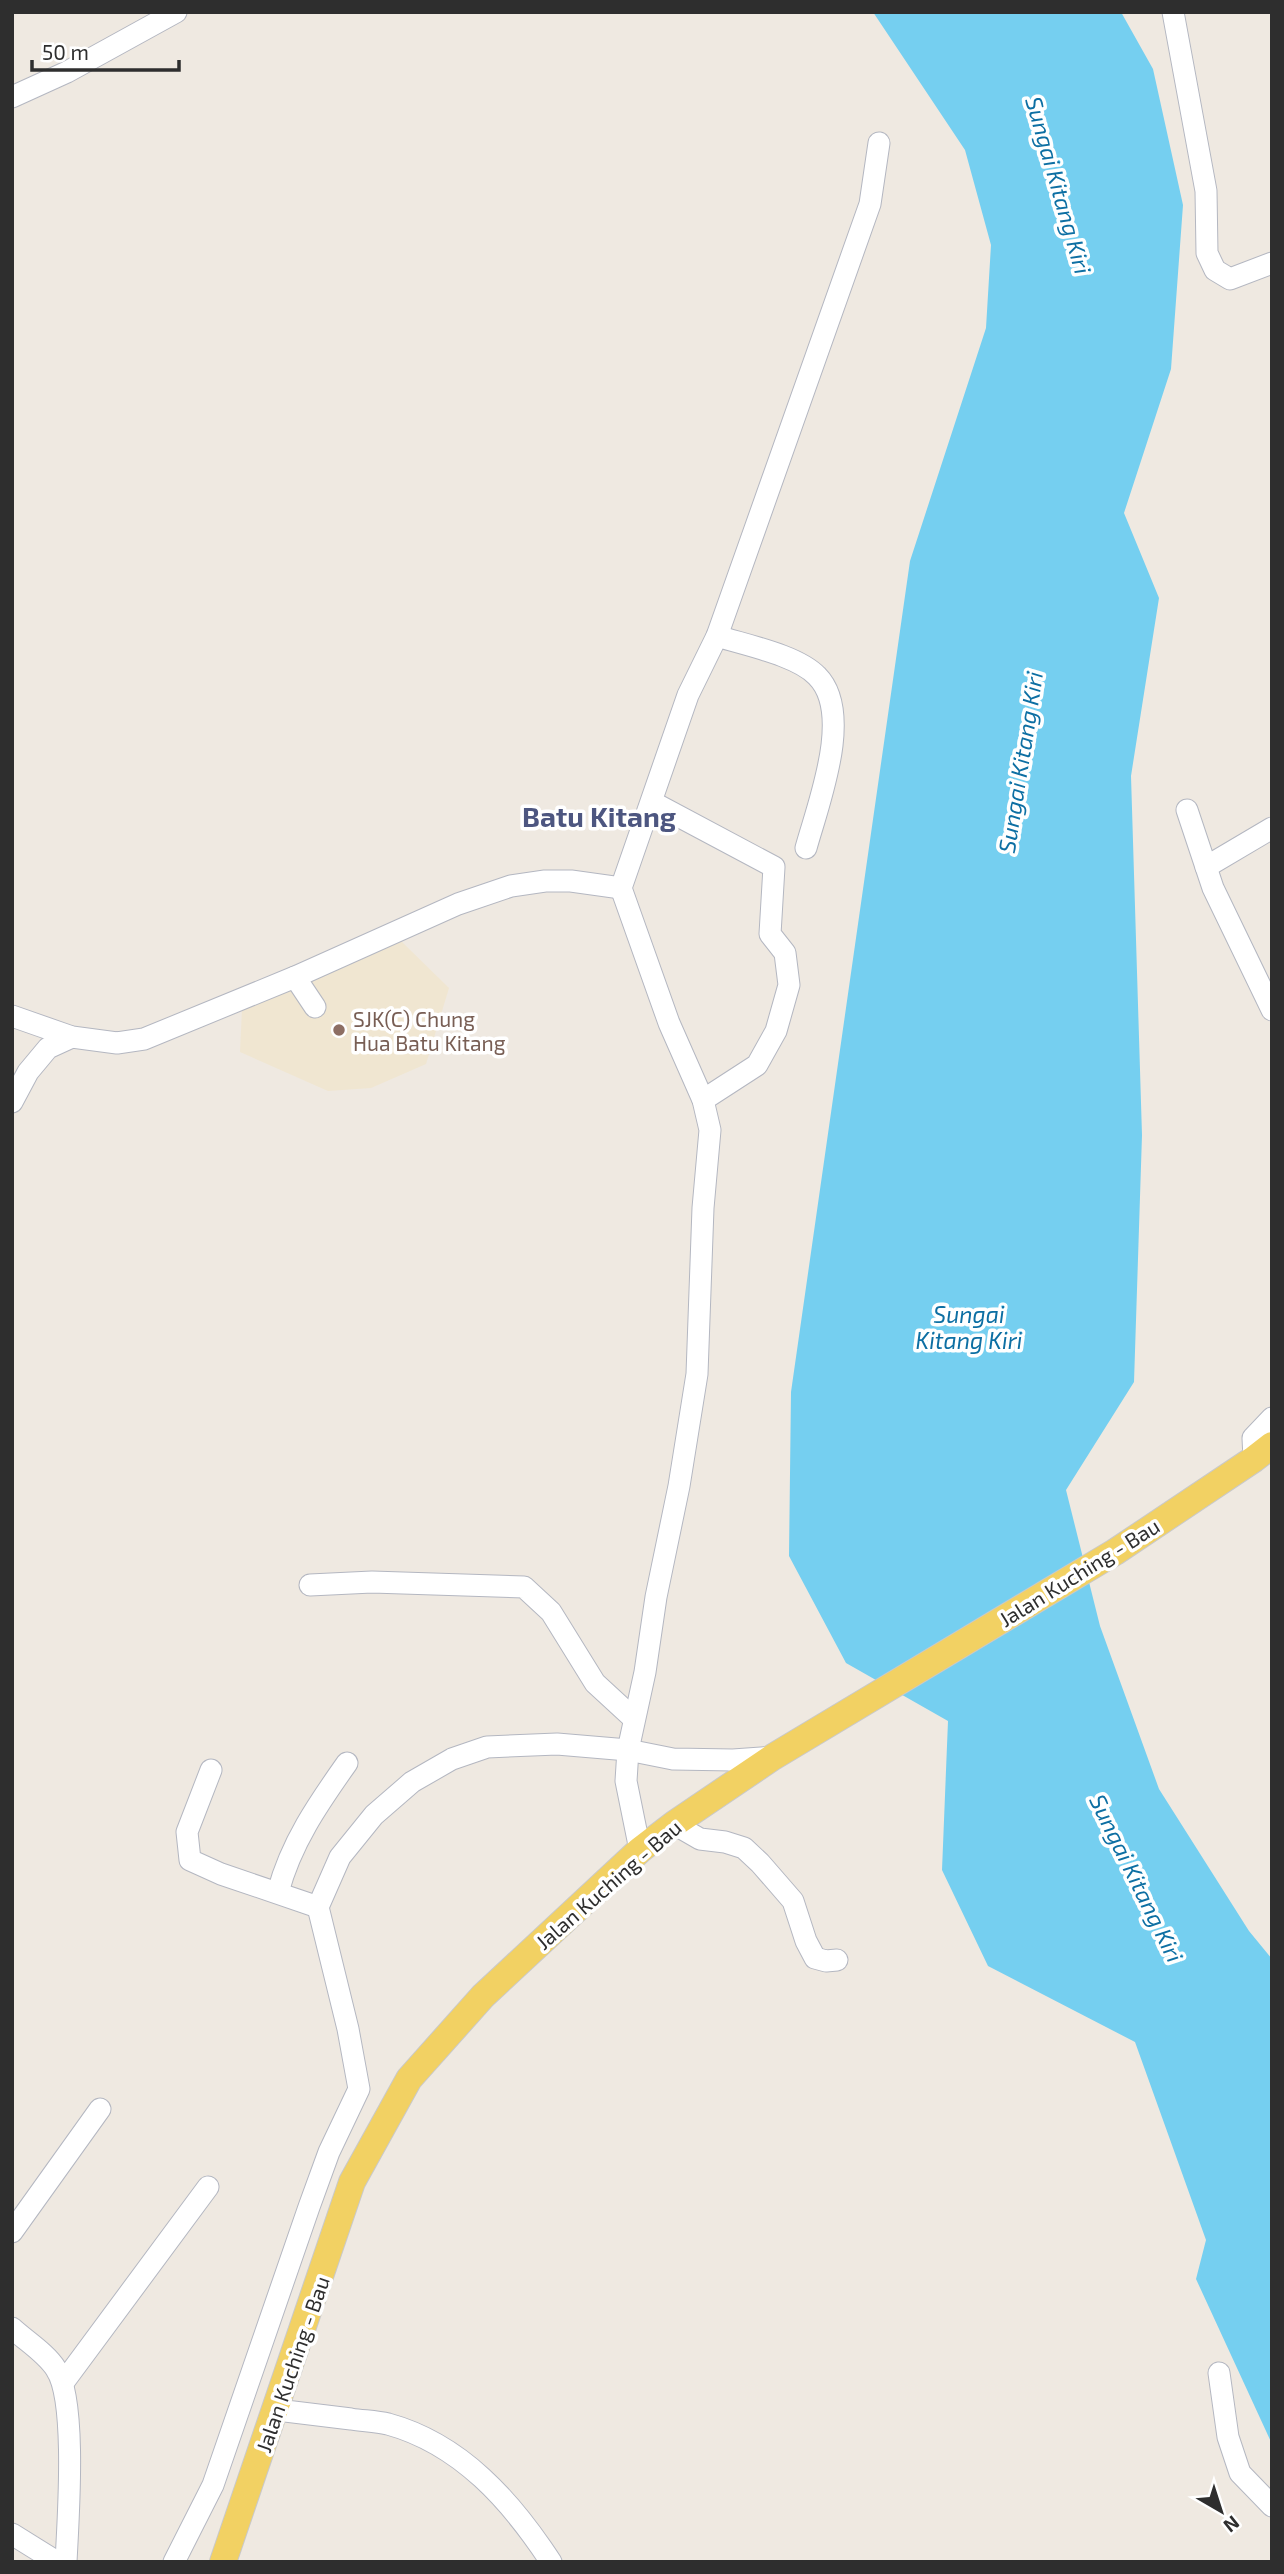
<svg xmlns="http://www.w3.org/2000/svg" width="1284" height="2574" font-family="'Exo 2',sans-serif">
  <rect width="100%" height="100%" fill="#efe9e1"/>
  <polygon fill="#f0e6d1" points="401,941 449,988 426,1064 371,1088 328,1091 240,1052 242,1009"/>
  <polygon fill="#75cff0" points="873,12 1121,12 1153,69 1183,205 1171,369 1124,513 1159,598 1131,776 1142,1135 1134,1382 1066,1490 1100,1626 1159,1789 1249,1931 1272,1959 1272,2444 1196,2279 1206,2240 1135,2042 988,1966 942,1870 948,1721 846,1663 789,1556 791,1392 910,561 986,328 991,245 965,150"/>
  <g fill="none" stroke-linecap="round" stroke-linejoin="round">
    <g stroke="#b4b7c1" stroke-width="23">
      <g id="minor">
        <polyline points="1173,12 1206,191 1207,253 1215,270 1230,279 1272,263"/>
        <polyline points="12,97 67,72 176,12"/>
        <path d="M717,636c28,9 80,19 100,40 37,37 1,128 -11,172"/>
        <polyline points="652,802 774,867 770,934 785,953 789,985 776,1031 757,1065 703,1100"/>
        <polyline points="1187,810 1213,888 1272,1010"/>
        <polyline points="1206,867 1272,828"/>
        <polyline points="295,977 315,1007"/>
        <polyline points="12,1016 72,1037 117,1043 144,1039 295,977 458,904 511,886 545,881 571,881 621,888"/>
        <polyline points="12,1102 28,1072 48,1048 72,1037"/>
        <polyline points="1254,1459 1253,1438 1272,1418"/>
        <polyline points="310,1585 372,1582 524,1587 551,1612 595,1683 633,1718"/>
        <polyline points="211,1770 187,1832 190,1860 221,1874 318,1907"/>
        <polyline points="674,1824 700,1839 725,1842 744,1848 760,1863 793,1901 806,1941 815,1958 826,1961 837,1960"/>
        <polyline points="640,1850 626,1781 628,1750 645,1672 656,1597 679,1486 697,1374 703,1208 710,1130 703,1100 669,1023 621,888 688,695 717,636 870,204 879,143"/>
        <path d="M278,1892c13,-49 40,-88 69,-129"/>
        <polyline points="12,2232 100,2109"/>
        <path d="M12,2328c14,13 34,25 44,41 21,31 12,151 10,193"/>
        <polyline points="1219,2373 1228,2437 1240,2473 1272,2506"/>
        <polyline points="63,2383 208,2187"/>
        <path d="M277,2410c24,3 49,6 74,9 12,2 25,2 37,5 73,20 123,77 163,138"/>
        <polyline points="12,2534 57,2562"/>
        <polyline points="174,2562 213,2485 309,2207 329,2152 359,2089 348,2029 318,1907 340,1857 374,1815 412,1782 452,1759 487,1747 557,1744 628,1750 673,1759 733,1760 773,1757"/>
      </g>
    </g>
    <g stroke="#c9c9c9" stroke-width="28">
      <polyline id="major" points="223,2562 352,2182 409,2079 483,1996 640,1850 674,1824 773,1757 1115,1552 1254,1459 1272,1445"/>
    </g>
    <use href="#minor" stroke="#fff" stroke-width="21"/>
    <use href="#major" stroke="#f2d163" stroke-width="26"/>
  </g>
  <circle fill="#8d6e63" stroke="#fff" stroke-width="2.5" cx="339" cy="1030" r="7"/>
  <g text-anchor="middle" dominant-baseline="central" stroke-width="7" stroke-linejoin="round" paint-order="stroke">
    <g font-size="21" fill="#785e54" stroke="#fff" text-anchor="start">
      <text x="353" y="1018">SJK(C) Chung<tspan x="353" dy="24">Hua Batu Kitang</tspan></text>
    </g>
    <g font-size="21" fill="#2e2e2e" stroke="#fff">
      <text transform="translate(1079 1572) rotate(-32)">Jalan Kuching - Bau</text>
      <text transform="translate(608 1884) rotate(-41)">Jalan Kuching - Bau</text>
      <text transform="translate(292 2364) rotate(-71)">Jalan Kuching - Bau</text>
    </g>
    <g font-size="23" font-style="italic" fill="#0d6fa3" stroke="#fff">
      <text transform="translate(1059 185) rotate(74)">Sungai Kitang Kiri</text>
      <text transform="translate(1020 762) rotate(-81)">Sungai Kitang Kiri</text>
      <text x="969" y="1314">Sungai<tspan x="969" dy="26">Kitang Kiri</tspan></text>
      <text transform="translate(1137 1878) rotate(64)">Sungai Kitang Kiri</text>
    </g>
    <g font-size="28" font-weight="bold" fill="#4d5680" stroke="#fff">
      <text x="599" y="816">Batu Kitang</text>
    </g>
  </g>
  <rect width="1284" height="2574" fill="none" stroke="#2e2e2e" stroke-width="28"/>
  <g transform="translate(1221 2511) rotate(141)" stroke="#ffffff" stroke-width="5" paint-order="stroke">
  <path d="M0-5L12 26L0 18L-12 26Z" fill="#2e2e2e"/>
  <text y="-10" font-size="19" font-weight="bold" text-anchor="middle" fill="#2e2e2e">N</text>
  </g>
  <path d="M32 60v10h147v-10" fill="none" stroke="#2e2e2e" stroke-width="3.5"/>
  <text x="42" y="60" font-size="21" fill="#2e2e2e" stroke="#ffffff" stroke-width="5" paint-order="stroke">50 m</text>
</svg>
